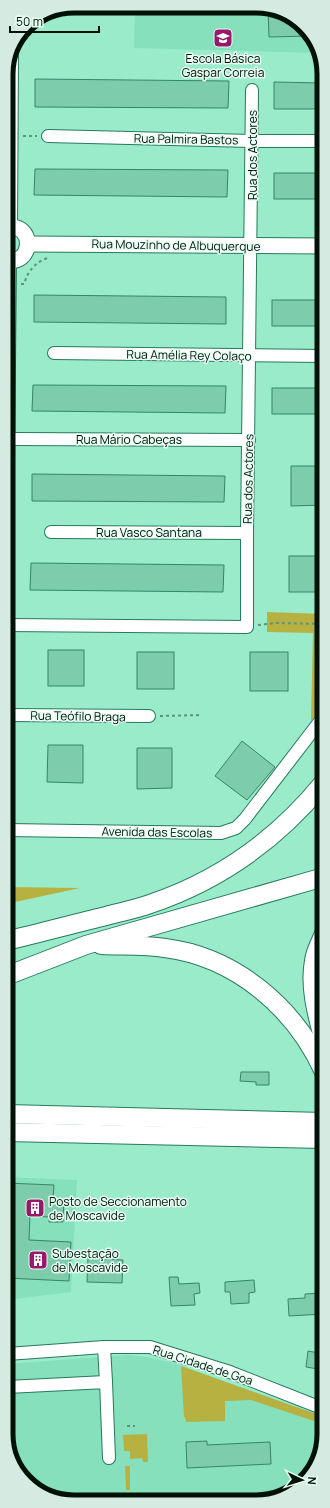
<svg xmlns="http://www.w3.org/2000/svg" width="330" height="1508" font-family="Manrope,sans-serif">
  <rect width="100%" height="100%" fill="#9aebca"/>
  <g fill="#85e0bb">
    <polygon points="274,8 307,29 318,53 134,48 135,10"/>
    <polygon points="6,1177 77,1180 71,1292 7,1300"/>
    <polygon points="128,1355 146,1357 174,1363 319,1415 324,1418 324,1438 304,1482 265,1501 60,1501 23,1479 7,1443 7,1364"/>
  </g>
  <g fill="#b7b141">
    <polygon points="267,612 324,614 324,703 311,721 313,633 267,632"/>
    <polygon points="6,887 80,888 6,904"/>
    <polygon points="181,1366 319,1415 324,1418 324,1432 322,1426 317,1422 251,1400 225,1401 225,1421 186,1422 185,1417 184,1417"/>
    <polygon points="147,1434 148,1462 143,1462 142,1458 130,1459 130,1451 124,1451 123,1435"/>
    <polygon points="125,1466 130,1466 130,1490 126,1490"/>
  </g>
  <g fill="#7dcdad" stroke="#348669">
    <polygon points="268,8 274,8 307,29 310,36 269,37"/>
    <polygon points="35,79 229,81 228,108 35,107"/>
    <polygon points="274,82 323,83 323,109 274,109"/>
    <polygon points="35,169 228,170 227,197 34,195"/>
    <rect x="274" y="173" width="49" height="26"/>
    <polygon points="34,295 226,297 226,324 34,322"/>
    <rect x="272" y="300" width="52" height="26"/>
    <polygon points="33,385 226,386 225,413 32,411"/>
    <rect x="272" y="388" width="52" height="26"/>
    <polygon points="291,466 324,466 324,505 291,506"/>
    <polygon points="32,474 225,476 224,502 32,501"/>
    <rect x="289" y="556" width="35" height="36"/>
    <polygon points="31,563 224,565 223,592 30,590"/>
    <rect x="48" y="650" width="36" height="36"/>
    <rect x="137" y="652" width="37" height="37"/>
    <rect x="250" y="652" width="38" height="39"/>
    <polygon points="242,741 275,767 247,800 215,776"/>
    <polygon points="48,745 83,745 83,783 47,782"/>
    <polygon points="137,748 172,748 172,788 137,789"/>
    <polygon points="241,1072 269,1072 269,1085 256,1085 256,1082 240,1081"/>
    <polygon points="6,1183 54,1185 53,1199 64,1200 63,1222 49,1222 49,1217 30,1216 29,1240 71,1242 69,1281 6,1278"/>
    <polygon points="88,1258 123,1260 122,1283 87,1282"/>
    <polygon points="169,1277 178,1277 179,1284 199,1283 200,1293 194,1294 195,1305 171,1306"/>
    <polygon points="254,1280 255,1292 249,1293 249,1303 231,1304 230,1292 225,1292 225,1282"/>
    <polygon points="321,1293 321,1297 324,1297 324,1314 289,1316 288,1299 305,1298 305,1294"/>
    <polygon points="308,1351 324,1354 324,1370 306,1367"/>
    <polygon points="207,1441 207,1445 270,1442 271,1464 187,1468 186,1442"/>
  </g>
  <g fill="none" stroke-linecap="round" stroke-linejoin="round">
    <g stroke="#267a5d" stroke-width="14">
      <g id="minor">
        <polyline points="48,136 252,141 323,141"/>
        <polyline points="11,227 12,57"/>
        <polyline points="54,353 324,356"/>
        <polyline points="9,439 249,440"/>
        <polyline points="51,532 247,533"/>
        <polyline points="7,625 247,627 247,533 252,90"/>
        <polyline points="6,670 10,260"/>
        <polyline points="6,715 149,716"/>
        <polyline points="6,830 221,833 236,828 245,819 324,716"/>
        <polyline points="104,1347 106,1382"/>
        <polyline points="7,1354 104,1347 150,1347 230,1372 324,1409"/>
        <polyline points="7,1387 106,1382 109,1458"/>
      </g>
    </g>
    <g stroke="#267a5d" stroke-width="17">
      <g id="major">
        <path d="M6,228c30,-7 27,40 0,31"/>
        <polyline points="28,244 324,246"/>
      </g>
    </g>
    <g stroke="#267a5d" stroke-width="20">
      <g id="highway">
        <path d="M324,934c-4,9 -9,17 -10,27 -5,26 3,54 10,80"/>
        <path d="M6,941c34,-8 67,-17 100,-25 15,-4 30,-7 44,-12 71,-24 127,-64 174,-122"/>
        <path d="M101,945c21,1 43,0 64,3 71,9 130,60 159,124"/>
        <polyline points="6,976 86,945 324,877"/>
        <polyline points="6,1114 324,1122"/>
        <polyline points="6,1132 324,1139"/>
      </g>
    </g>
    <g stroke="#5d947d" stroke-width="2" stroke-dasharray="3 3" stroke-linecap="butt">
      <polyline points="23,136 37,136"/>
      <path d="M21,284h3c4,-13 11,-22 24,-26"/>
      <polyline points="258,625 276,623 324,624"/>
      <polyline points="160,716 202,715"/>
      <polyline points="127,1426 135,1426"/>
    </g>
    <use href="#minor" stroke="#fff" stroke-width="12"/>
    <use href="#major" stroke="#fff" stroke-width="15"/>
    <use href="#highway" stroke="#fff" stroke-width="18"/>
  </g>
  <defs>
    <g id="school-square" transform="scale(1)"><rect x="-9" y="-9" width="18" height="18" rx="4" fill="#99186d" stroke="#e7fef4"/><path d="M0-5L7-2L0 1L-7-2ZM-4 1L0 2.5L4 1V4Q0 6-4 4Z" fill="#fff"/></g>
    <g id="building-square" transform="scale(1)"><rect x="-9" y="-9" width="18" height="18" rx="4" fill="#99186d" stroke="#e7fef4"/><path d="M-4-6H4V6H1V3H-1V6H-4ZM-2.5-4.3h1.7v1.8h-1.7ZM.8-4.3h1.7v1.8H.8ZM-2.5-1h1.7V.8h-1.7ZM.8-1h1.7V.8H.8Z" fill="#fff"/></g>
  </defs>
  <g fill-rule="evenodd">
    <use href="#school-square" x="223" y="38"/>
    <use href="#building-square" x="35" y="1208"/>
    <use href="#building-square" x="38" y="1260"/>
  </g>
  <g text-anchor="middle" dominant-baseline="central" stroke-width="3" stroke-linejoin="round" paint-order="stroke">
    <g font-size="12" fill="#001108" stroke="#e7fef4" text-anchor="start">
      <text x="223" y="58" text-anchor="middle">Escola Básica<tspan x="223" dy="14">Gaspar Correia</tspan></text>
      <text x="49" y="1201">Posto de Seccionamento<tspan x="49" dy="14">de Moscavide</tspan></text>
      <text x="52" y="1253">Subestação<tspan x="52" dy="14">de Moscavide</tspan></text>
    </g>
    <g font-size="12" fill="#001108" stroke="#e7fef4">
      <text transform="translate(186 139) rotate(1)">Rua Palmira Bastos</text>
      <text transform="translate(252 155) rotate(-90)">Rua dos Actores</text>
      <text transform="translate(176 245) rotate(1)">Rua Mouzinho de Albuquerque</text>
      <text transform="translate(189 355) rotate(1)">Rua Amélia Rey Colaço</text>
      <text x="129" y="439">Rua Mário Cabeças</text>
      <text transform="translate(248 479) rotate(-89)">Rua dos Actores</text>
      <text x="149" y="532">Rua Vasco Santana</text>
      <text transform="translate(78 716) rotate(1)">Rua Teófilo Braga</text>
      <text transform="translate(157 832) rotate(1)">Avenida das Escolas</text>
      <text transform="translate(203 1365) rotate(18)">Rua Cidade de Goa</text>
    </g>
  </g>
  <path d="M0 0H330V1508H0ZM74 13H256A61 61 0 0 1 317 74V1434A61 61 0 0 1 256 1495H74A61 61 0 0 1 13 1434V74A61 61 0 0 1 74 13Z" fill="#d5ebe1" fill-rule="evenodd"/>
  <path fill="none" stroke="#001108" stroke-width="5" d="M74 13H256A61 61 0 0 1 317 74V1434A61 61 0 0 1 256 1495H74A61 61 0 0 1 13 1434V74A61 61 0 0 1 74 13Z"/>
  <g transform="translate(302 1480) rotate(94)" stroke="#e7fef4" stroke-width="3" paint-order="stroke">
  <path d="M0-3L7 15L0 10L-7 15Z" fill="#001108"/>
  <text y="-6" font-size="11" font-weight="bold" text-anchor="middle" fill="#001108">N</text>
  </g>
  <path d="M10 26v6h89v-6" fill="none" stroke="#001108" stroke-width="2"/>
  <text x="16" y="26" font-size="12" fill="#001108" stroke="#e7fef4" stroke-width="3" paint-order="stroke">50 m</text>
</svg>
